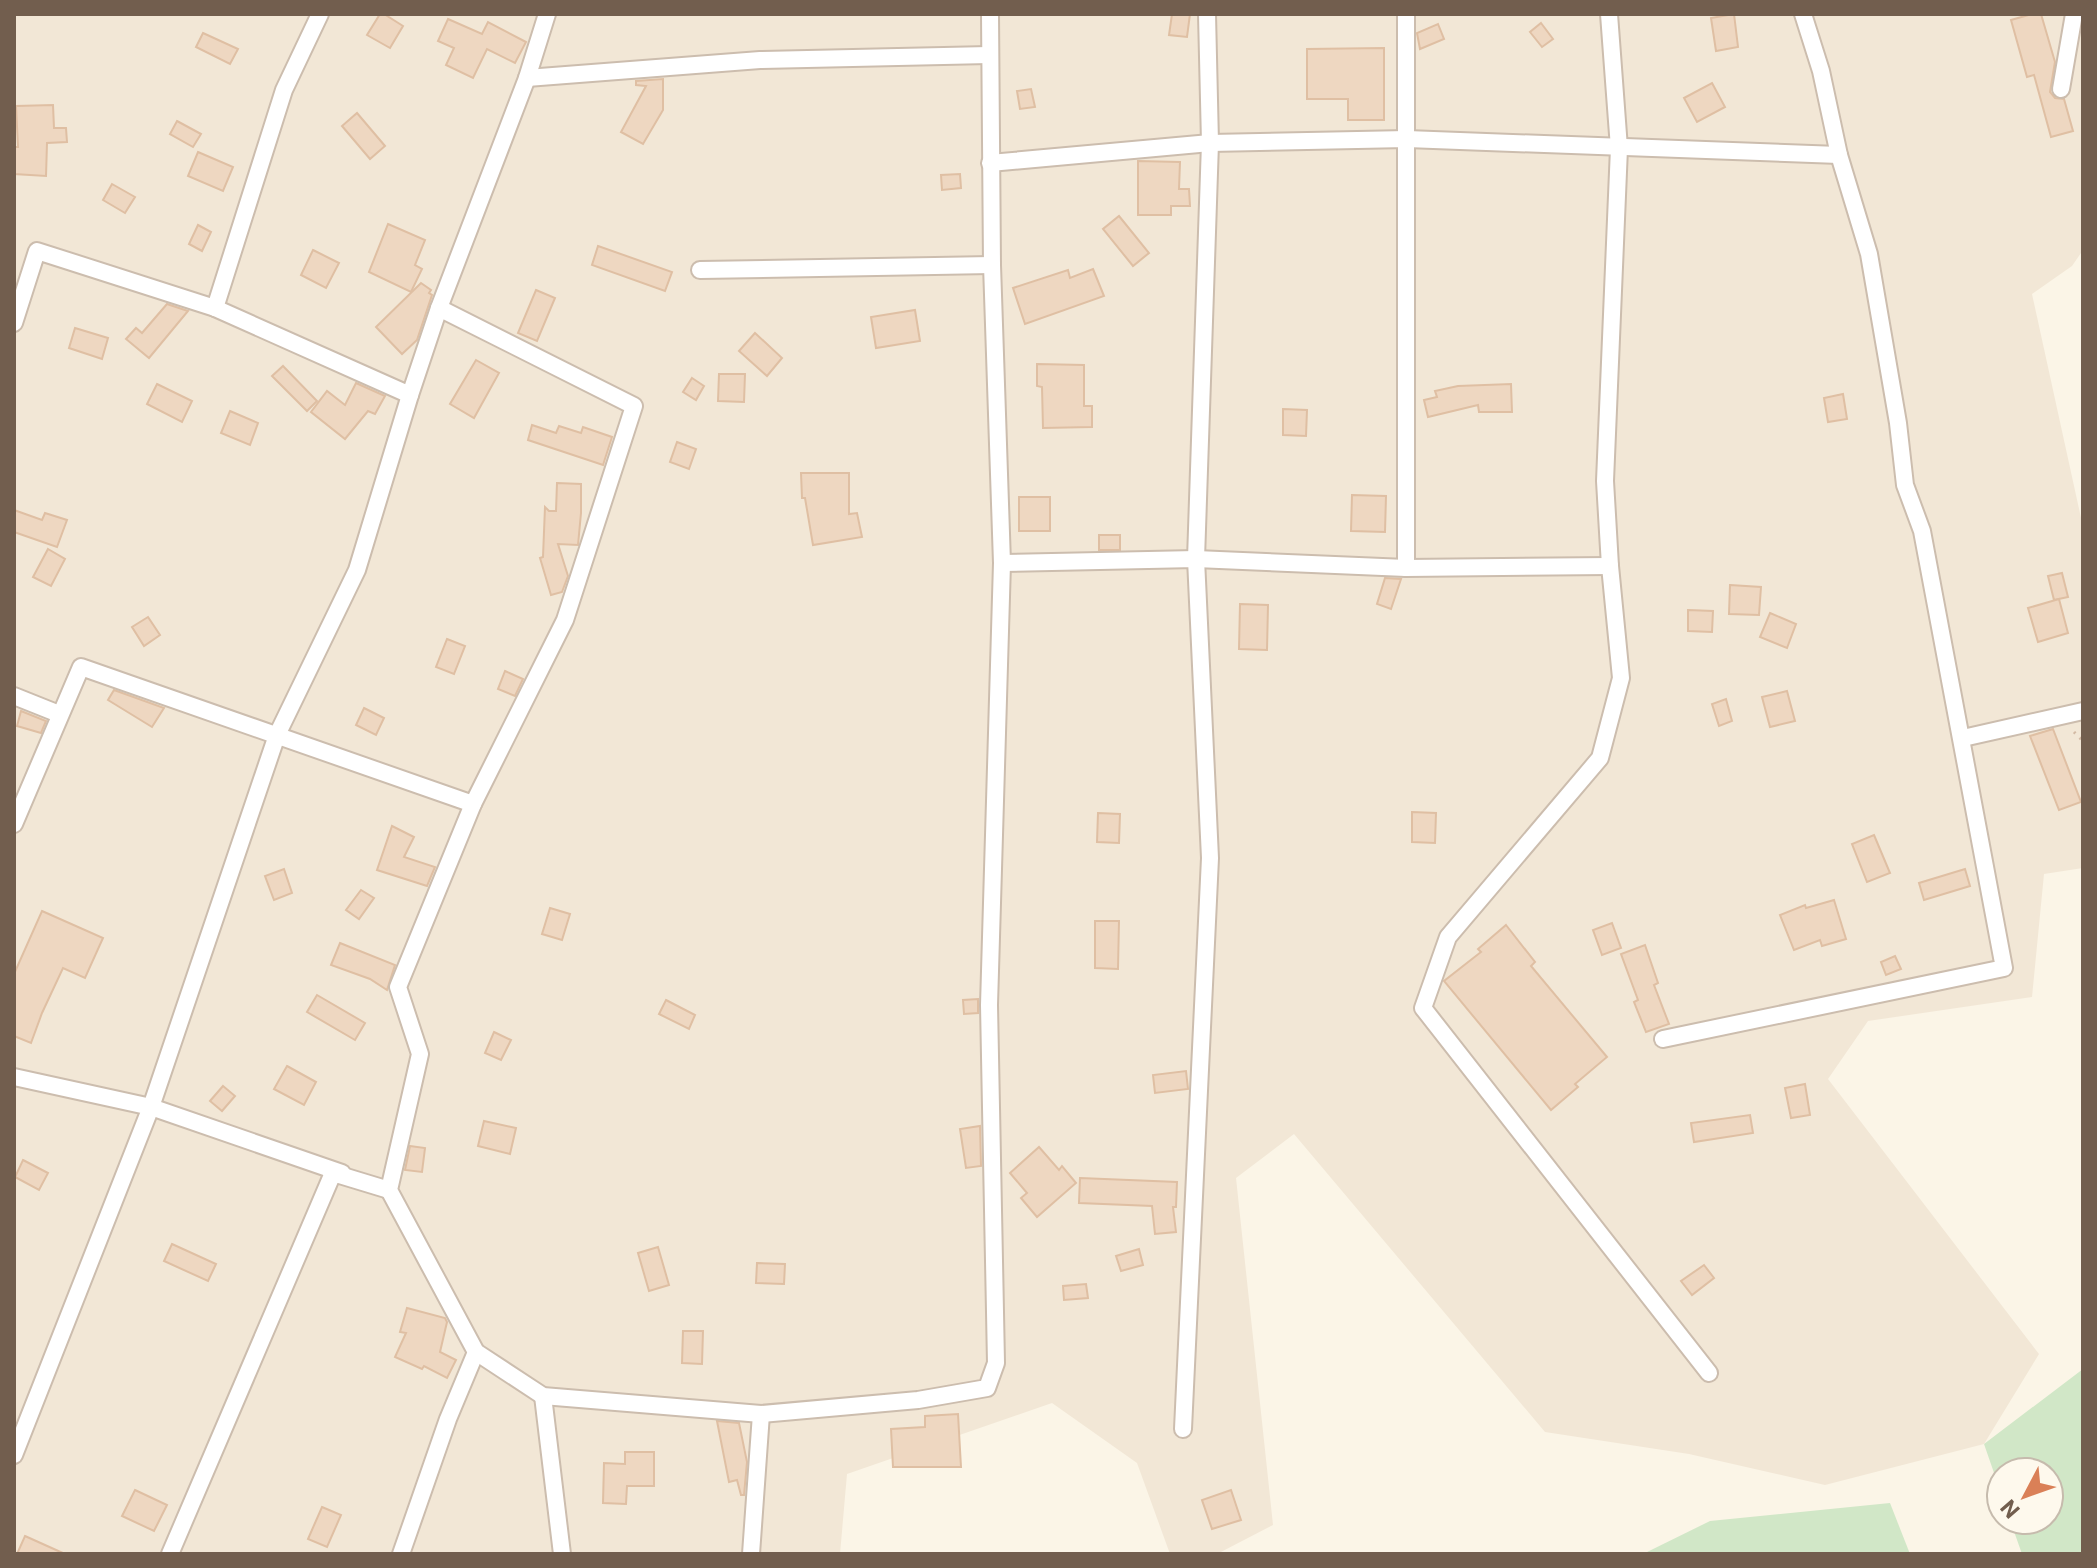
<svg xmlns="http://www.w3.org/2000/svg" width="2097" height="1568" font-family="Roboto,sans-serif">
  <rect width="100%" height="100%" fill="#fbf5e7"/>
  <polygon fill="#f2e7d6" points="14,14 2083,14 2083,250 2072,266 2032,294 2083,527 2083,868 2044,874 2032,997 1868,1021 1828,1079 2039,1354 1984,1444 1825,1485 1689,1454 1545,1432 1294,1134 1236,1178 1273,1525 1217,1554 1170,1554 1137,1463 1052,1403 847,1474 840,1554 14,1554"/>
  <g fill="#d1e7c7">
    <polygon points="2083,1369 2083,1554 2022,1554 2010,1520 2049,1520 2049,1472 2001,1472 2001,1493 1984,1444"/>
    <polygon points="1890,1503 1910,1554 1643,1554 1710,1521"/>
  </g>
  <g fill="#eed7c1" stroke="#dfbfa3" stroke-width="2">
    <polygon points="380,14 384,14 403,26 390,48 367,35"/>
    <polygon points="1172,14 1190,14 1187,37 1169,35"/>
    <polygon points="1734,14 1738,47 1716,51 1711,18"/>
    <polygon points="2032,14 2041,14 2055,62 2050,92 2055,98 2064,99 2073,131 2051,137 2034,75 2027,77 2011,20"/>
    <polygon points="448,19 482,34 488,22 526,42 515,63 487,49 473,78 446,65 454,48 438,41"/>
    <polygon points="1541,23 1553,39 1542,47 1530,32"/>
    <polygon points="1438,24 1444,39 1420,49 1417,33"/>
    <polygon points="203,33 238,49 230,64 196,47"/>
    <polygon points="1384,48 1384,120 1348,120 1348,99 1307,99 1307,49"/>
    <polygon points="663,79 663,110 643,144 621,132 646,86 636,85 636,81"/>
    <polygon points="1712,83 1725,107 1697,122 1684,98"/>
    <polygon points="1031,89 1035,107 1020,109 1017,91"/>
    <polygon points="53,105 54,128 66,128 67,142 47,143 46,176 14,174 14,147 18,147 16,106"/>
    <polygon points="357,113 385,146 370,159 342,126"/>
    <polygon points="177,121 201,134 193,147 170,134"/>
    <polygon points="198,152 233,167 223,191 188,176"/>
    <polygon points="1138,161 1180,162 1179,189 1189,189 1190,206 1171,206 1171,215 1138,215"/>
    <polygon points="960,174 961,188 942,190 941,175"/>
    <polygon points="112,184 135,197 125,213 103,200"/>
    <polygon points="1119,216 1149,253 1133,266 1103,229"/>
    <polygon points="388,224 425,240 415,265 422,269 411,292 369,272"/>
    <polygon points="198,225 211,232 202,251 189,244"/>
    <polygon points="598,246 672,272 665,291 592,265"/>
    <polygon points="313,250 339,263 326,288 301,275"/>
    <polygon points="1093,269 1104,296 1025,324 1013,288 1068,270 1070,278"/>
    <polygon points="421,283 431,290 429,293 432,295 417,340 402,354 376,327"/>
    <polygon points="536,290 555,298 537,341 518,333"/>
    <polygon points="167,304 188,311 149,358 126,339 136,328 142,333"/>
    <polygon points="915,310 920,341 876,348 871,317"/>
    <polygon points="75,328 108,338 102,359 69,348"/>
    <polygon points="755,333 782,358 767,376 739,351"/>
    <polygon points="476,360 499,373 474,418 450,404"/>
    <polygon points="1037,364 1084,365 1084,406 1092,406 1092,427 1043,428 1042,387 1037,386"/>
    <polygon points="283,366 317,401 307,411 272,376"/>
    <polygon points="719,374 745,374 744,402 718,401"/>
    <polygon points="692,378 704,386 696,400 683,392"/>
    <polygon points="356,383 385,396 375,414 368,411 345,439 311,412 327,391 345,405"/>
    <polygon points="157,384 192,401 182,422 147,404"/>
    <polygon points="1511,384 1512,412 1479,412 1478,405 1428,417 1424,400 1437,397 1435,391 1458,386"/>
    <polygon points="1843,394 1847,419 1828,422 1824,398"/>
    <polygon points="1283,409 1307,410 1306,436 1283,435"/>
    <polygon points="230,411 258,423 250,445 221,433"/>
    <polygon points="532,425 556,433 559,426 581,433 583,427 612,437 603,465 528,440"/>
    <polygon points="677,442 696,449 689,469 670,462"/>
    <polygon points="801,473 849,473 849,514 857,513 862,537 813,545 805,498 802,498"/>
    <polygon points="557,483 581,484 581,513 578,545 558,544 568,576 562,592 551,595 540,558 543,557 545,507 549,511 556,511"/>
    <polygon points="1352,495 1386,496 1385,532 1351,531"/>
    <rect x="1019" y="497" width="31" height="34"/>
    <polygon points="14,510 42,520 45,513 67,520 57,547 14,532"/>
    <rect x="1099" y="535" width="21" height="15"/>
    <polygon points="48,549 65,559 51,586 33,577"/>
    <polygon points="2062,573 2068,597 2054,600 2048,576"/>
    <polygon points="1385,578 1401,579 1391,609 1377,604"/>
    <polygon points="1730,585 1761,587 1759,615 1729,614"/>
    <polygon points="2059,599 2068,633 2038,642 2028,608"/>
    <polygon points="1240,604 1268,605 1267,650 1239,649"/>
    <polygon points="1688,610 1713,611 1712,632 1688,631"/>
    <polygon points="1770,613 1796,624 1787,648 1760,637"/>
    <polygon points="148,617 160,635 144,646 132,627"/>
    <polygon points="447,639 465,646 454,674 436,667"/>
    <polygon points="505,671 523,679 515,696 498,689"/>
    <polygon points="114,690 164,708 152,727 108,700"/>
    <polygon points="1787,691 1795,721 1770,727 1762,697"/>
    <polygon points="1726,699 1732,721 1719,726 1712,704"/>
    <polygon points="364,708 384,718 376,735 356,725"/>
    <polygon points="21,711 46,721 41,733 17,726"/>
    <polygon points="2053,729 2081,802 2059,810 2030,736"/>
    <polygon points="1412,812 1436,813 1435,843 1412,842"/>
    <polygon points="1098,813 1120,814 1119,843 1097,842"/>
    <polygon points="392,826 414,837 404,857 435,867 427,886 377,870"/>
    <polygon points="1874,835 1890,873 1867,882 1852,844"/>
    <polygon points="284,869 292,893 274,900 265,876"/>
    <polygon points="1965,869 1970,886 1924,900 1919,883"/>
    <polygon points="361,890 374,898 359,919 346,910"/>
    <polygon points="1834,900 1846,939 1822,946 1820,940 1794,950 1780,915 1805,905 1806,908"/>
    <polygon points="550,908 570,914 562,940 542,934"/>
    <polygon points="42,911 103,938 85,978 63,968 42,1013 31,1043 14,1036 14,974"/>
    <polygon points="1095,921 1119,921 1118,969 1095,968"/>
    <polygon points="1612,923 1621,948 1602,955 1593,930"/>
    <polygon points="1506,925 1535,962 1531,966 1607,1057 1575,1084 1578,1087 1551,1110 1444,981 1481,952 1478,949"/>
    <polygon points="340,943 395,965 387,990 370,979 331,965"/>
    <polygon points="1645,945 1658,983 1654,985 1669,1024 1646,1032 1634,1002 1638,1000 1621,954"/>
    <polygon points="1895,956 1901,969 1886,975 1881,962"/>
    <polygon points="317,995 365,1023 355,1040 307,1012"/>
    <polygon points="978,999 978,1013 964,1014 963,1000"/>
    <polygon points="666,1000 695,1015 689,1029 659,1014"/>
    <polygon points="494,1032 511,1040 501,1060 485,1053"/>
    <polygon points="287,1066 316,1082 304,1105 274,1089"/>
    <polygon points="1186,1071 1188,1089 1155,1093 1153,1075"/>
    <polygon points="1805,1084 1810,1115 1791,1118 1785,1088"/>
    <polygon points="223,1086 235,1096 222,1111 210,1101"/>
    <polygon points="1750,1115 1753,1133 1694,1142 1691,1123"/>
    <polygon points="484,1121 516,1128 510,1154 478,1146"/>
    <polygon points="980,1126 981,1166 966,1168 960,1129"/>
    <polygon points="410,1146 425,1148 422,1172 405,1170"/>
    <polygon points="1039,1147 1059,1170 1062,1166 1076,1183 1037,1217 1021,1198 1027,1193 1010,1173"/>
    <polygon points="23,1160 48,1173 39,1190 15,1177"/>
    <polygon points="1080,1178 1177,1182 1176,1207 1173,1207 1176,1232 1155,1234 1152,1206 1079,1203"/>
    <polygon points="172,1244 216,1264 208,1281 164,1261"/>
    <polygon points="658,1247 669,1285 649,1291 638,1253"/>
    <polygon points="1139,1249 1143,1265 1121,1271 1116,1256"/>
    <polygon points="757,1263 785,1264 784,1284 756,1283"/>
    <polygon points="1704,1265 1714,1278 1692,1295 1681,1281"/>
    <polygon points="1086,1284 1088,1298 1064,1300 1063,1286"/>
    <polygon points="407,1308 445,1318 447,1322 440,1352 456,1360 447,1378 424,1366 422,1369 395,1357 406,1333 400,1332"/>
    <polygon points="683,1331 703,1331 702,1364 682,1363"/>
    <polygon points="958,1414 961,1467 893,1467 891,1429 925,1427 925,1416"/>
    <polygon points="717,1421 739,1423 747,1462 744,1495 741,1495 737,1480 729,1482"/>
    <polygon points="625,1452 654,1452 654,1486 627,1486 626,1504 603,1503 604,1463 625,1464"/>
    <polygon points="135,1490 167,1505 154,1531 122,1516"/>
    <polygon points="1231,1490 1241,1520 1212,1529 1202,1500"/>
    <polygon points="322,1507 341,1515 327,1547 308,1539"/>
    <polygon points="25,1536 65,1554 17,1554"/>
  </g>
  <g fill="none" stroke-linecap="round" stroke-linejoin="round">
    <g stroke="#ccbdae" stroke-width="20">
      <g id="minor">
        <polyline points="1609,14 1619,148 1605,481 1610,566 1621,678 1600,758 1448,937 1423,1008 1709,1373"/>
        <polyline points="527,78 760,60 989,55"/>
        <polyline points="2061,89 2074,14"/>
        <polyline points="990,163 1210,143 1407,139 1839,155"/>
        <polyline points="700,270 992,265"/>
        <polyline points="215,308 284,90 320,14"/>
        <polyline points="439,308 634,406 565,620 473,804 398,987 420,1054 389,1190 476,1352 543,1396 761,1414 918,1400 987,1388 996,1363 989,1005 1002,563 992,265 990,14"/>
        <polyline points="14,323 37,251 215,308 410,395"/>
        <polyline points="1002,563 1196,559 1406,568 1610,566"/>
        <polyline points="1406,568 1406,14"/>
        <polyline points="14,696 59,714"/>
        <polyline points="1963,738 2083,711"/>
        <polyline points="14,824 81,667 473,804"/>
        <polyline points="1663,1039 2004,968 1922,531 1905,485 1898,423 1869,254 1839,155 1821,71 1803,14"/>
        <polyline points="14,1077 151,1107 342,1173"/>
        <polyline points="543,1396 562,1554"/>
        <polyline points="1183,1429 1210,858 1196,559 1210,143 1207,14"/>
        <polyline points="14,1455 151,1107 277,735 357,570 410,395 439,308 527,78 547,14"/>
        <polyline points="170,1554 333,1173 389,1190"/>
        <polyline points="401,1554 448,1419 476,1352"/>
        <polyline points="751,1554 761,1414"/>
      </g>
    </g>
    <polyline stroke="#d3baa4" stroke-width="3" stroke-dasharray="2 6" stroke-linecap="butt" points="2074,732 2083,741"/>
    <use href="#minor" stroke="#fff" stroke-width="16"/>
  </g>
  <rect width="2097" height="1568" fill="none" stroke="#725e4e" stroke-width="32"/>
  <g transform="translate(2025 1496) rotate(229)"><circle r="38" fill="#fef9ed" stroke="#c6bbad" stroke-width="2"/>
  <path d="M0-6L14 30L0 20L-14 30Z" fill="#da8057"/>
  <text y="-12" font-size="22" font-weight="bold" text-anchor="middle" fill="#725e4e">N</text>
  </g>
</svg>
